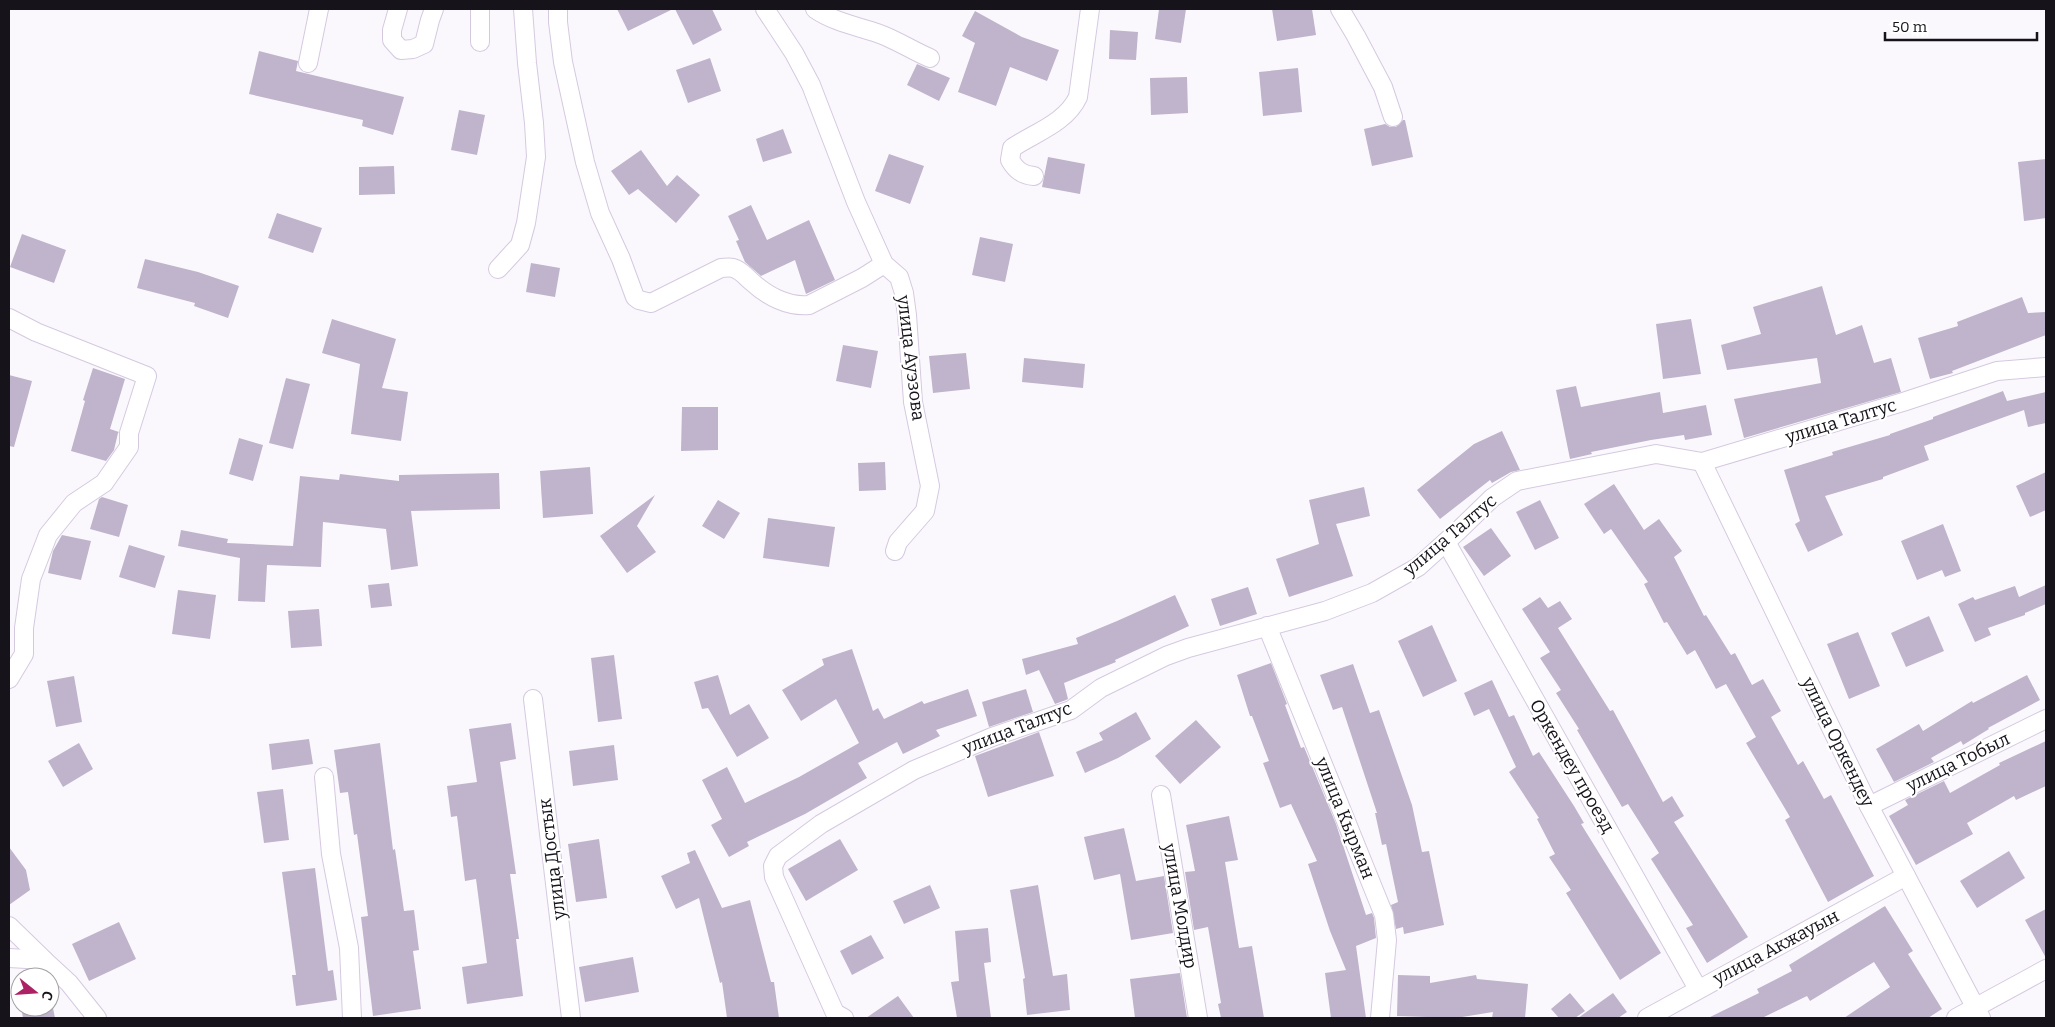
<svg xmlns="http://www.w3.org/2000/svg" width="2055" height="1027" font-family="Bitter,serif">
  <rect width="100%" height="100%" fill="#fbf8fd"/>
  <g fill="#bfb4cb">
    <polygon points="617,9 673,9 628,31"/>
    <polygon points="675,9 712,9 722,30 693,45"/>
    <polygon points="1159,9 1186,9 1181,43 1155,39"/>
    <polygon points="1272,9 1312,9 1316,35 1277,41"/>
    <polygon points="975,11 1022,37 1059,50 1047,81 1010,67 996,106 958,92 975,43 962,36"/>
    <polygon points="1110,30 1138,32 1136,60 1109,59"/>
    <polygon points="259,51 298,61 296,71 404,97 393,135 362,126 363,120 249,94"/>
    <polygon points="710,58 721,91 688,103 676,70"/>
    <polygon points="917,64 950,78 939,101 907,85"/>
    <polygon points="1298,68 1302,112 1263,116 1259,72"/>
    <polygon points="1187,77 1188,113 1151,115 1150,78"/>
    <polygon points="459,110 485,115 477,155 451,150"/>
    <polygon points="1403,120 1405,120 1413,157 1372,166 1364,129 1385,124 1390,127 1396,127"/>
    <polygon points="783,129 792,153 763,162 756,139"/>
    <polygon points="641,150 667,186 677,175 700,195 676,223 638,189 629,195 611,171"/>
    <polygon points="889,154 924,166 910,204 875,191"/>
    <polygon points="1048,157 1085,164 1080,194 1042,187"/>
    <polygon points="2046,159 2046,218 2024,221 2018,162"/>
    <polygon points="394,166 395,194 359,195 359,167"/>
    <polygon points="751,205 767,240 809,220 835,280 806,294 795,260 761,276 745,262 736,241 739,240 728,216"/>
    <polygon points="277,213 322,228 313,253 268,238"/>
    <polygon points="22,234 66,250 54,283 10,267"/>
    <polygon points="980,237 1013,244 1005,282 972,275"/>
    <polygon points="145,259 198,272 239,286 228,318 194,306 195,303 137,288"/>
    <polygon points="531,263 560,268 555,297 526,292"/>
    <polygon points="1822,286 1836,335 1862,325 1874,363 1891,358 1901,392 1744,438 1734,399 1821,383 1817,358 1727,370 1721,345 1761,334 1753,307"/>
    <polygon points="2022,297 2028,313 2046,312 2046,335 1952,371 1953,373 1930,379 1918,338 1958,326 1957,322"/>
    <polygon points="332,319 396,339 382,388 408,392 401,441 351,434 360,364 322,353"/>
    <polygon points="1691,319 1701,374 1663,379 1656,324"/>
    <polygon points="843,345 878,351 871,388 836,381"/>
    <polygon points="966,353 970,389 933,393 929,356"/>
    <polygon points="1024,358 1085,364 1083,388 1022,382"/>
    <polygon points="93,368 125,379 110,429 119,432 118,433 114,450 106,461 71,451 85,401 83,400"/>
    <polygon points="9,375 32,381 14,447 9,446"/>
    <polygon points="286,378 310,384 293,449 269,443"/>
    <polygon points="1576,386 1581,407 1660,392 1663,413 1706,405 1712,435 1685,440 1684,435 1651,440 1591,452 1592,454 1570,459 1556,390"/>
    <polygon points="2003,391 2007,401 2046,392 2046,423 2028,427 2024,410 1924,446 1929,460 1883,477 1883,479 1825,496 1843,535 1808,552 1795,524 1800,521 1784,470 1833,455 1832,452 1890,435 1890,434 1933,419 1933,417"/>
    <polygon points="682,407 718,407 718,450 681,451"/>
    <polygon points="1502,431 1520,470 1511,472 1492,483 1490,480 1440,519 1417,490 1474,444"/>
    <polygon points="239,438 263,445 253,481 229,474"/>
    <polygon points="885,462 886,490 859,491 858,463"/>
    <polygon points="590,467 593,514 543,518 540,471"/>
    <polygon points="2046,472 2046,510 2030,517 2016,486"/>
    <polygon points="499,473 500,509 411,511 418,566 391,570 386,529 323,522 321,567 267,565 265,602 238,601 240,558 178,546 181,530 228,539 227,543 293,546 300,476 339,480 340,474 399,481 399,475"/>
    <polygon points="1614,484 1644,530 1659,519 1682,551 1674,557 1704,616 1706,615 1731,655 1735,653 1752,685 1763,679 1781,711 1771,717 1798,765 1803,761 1824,799 1831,795 1874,876 1828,902 1785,820 1790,817 1746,743 1756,737 1726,684 1716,689 1695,650 1687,655 1667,622 1664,623 1644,584 1648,582 1611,529 1604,534 1584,504"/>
    <polygon points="1364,487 1370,516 1336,524 1353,576 1289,597 1276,559 1319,544 1309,500"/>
    <polygon points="655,495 637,526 656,552 627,573 600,536"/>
    <polygon points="102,497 128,505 119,537 90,529 99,499"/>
    <polygon points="718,500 740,513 724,539 702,526"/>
    <polygon points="1540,500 1559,538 1535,550 1516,512"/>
    <polygon points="768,518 835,527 829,567 763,558"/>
    <polygon points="1943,524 1961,571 1945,577 1942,570 1917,580 1901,541"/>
    <polygon points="1491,528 1511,556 1484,576 1463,547"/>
    <polygon points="62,535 91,541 81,580 48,573 53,551"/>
    <polygon points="129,545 165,556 155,588 119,577"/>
    <polygon points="389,583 392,606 371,608 368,585"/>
    <polygon points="2046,585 2046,604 2025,613 2025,615 1988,628 1991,635 1975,642 1958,604 1973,597 1975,600 2015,586 2019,597"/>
    <polygon points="1248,587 1257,614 1220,626 1211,599"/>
    <polygon points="178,590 216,595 210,639 172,634"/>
    <polygon points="1175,595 1189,626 1115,660 1116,662 1064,683 1068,699 1066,700 1055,704 1039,670 1026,675 1022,659 1078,644 1076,638 1117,621"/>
    <polygon points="1540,597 1548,608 1560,601 1572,619 1558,628 1610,711 1613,710 1663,802 1672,796 1684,816 1674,822 1748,937 1707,963 1686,928 1693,925 1651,859 1659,853 1628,804 1622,807 1577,730 1579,729 1556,693 1561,690 1540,658 1550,652 1522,609"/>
    <polygon points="319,609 322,646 291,648 288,611"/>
    <polygon points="1929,616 1944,651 1906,667 1891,633"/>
    <polygon points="1432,625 1457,681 1423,697 1398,641"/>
    <polygon points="1858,632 1880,686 1849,699 1827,644"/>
    <polygon points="852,649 873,711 878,708 884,719 922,701 924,704 968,689 977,716 936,730 940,736 903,754 897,742 858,763 867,778 805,814 747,842 749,846 729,857 711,825 722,819 702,780 727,767 745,803 799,777 859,743 836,699 801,721 782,690 824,665 822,659"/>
    <polygon points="614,655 622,719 598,722 591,658"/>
    <polygon points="1271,663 1287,704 1285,705 1301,748 1304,747 1336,824 1366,915 1372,913 1374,918 1376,938 1356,946 1366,1018 1331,1018 1325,973 1346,970 1330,931 1308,864 1317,861 1291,804 1280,808 1263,763 1269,761 1252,716 1250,716 1237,675"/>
    <polygon points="1353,664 1370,713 1379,710 1412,805 1422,852 1429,851 1444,925 1404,934 1403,927 1396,929 1391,905 1398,902 1386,844 1382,845 1375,813 1377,813 1342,707 1333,710 1320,675"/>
    <polygon points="718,675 730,715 749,704 769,738 737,757 708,708 702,709 694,682"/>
    <polygon points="2027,675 2040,700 1988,728 1989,729 1963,745 1961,741 1931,758 1934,762 1894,782 1876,749 1919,724 1923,731 1972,701 1973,703"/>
    <polygon points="74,676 82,722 56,727 47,681"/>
    <polygon points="1492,680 1509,717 1514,715 1533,756 1539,752 1574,806 1584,823 1581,824 1661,953 1620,980 1566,893 1571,890 1549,857 1555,854 1537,819 1539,818 1509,772 1516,767 1489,709 1474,716 1464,693"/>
    <polygon points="1026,689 1033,712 989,727 982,702"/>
    <polygon points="1136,712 1151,739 1118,758 1085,773 1076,752 1103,740 1099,733"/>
    <polygon points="1196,720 1221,747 1180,784 1155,756"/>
    <polygon points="511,723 516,759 500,762 516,874 510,874 519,939 516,939 523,996 467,1004 462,967 487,963 476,879 465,881 457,816 451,817 447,786 477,782 469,729"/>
    <polygon points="1039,732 1054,776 988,797 975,756"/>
    <polygon points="309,739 313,764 272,770 269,744"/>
    <polygon points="2046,741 2046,786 2016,800 2014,796 1967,823 1973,834 1916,865 1889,816 1908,805 1905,800 1944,781 1950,793 2000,765 1999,763"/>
    <polygon points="79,743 93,769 63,787 48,761"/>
    <polygon points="380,743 393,850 395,849 404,911 414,910 419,950 413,951 421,1009 373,1016 361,917 368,916 357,834 354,835 348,792 340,793 334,750"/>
    <polygon points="614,745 618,780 573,786 569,751"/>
    <polygon points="283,789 289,840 264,843 257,792"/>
    <polygon points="1229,816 1238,860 1225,862 1239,948 1252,946 1264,1018 1221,1018 1218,1004 1221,1003 1208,927 1194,930 1185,872 1195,871 1186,825"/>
    <polygon points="1124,828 1136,881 1164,876 1173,933 1131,940 1120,874 1094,880 1084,837"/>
    <polygon points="599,839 607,898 576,902 568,844"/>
    <polygon points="840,839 858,870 806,901 788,869"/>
    <polygon points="9,847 26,870 30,890 9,905"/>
    <polygon points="695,850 722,908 750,900 771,982 774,982 779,1018 727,1018 722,982 720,983 699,898 676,909 661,876 690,863 687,853"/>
    <polygon points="2009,851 2025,878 1977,908 1960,881"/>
    <polygon points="315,868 328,971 333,970 337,1000 296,1006 292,975 296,975 282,872"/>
    <polygon points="930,885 940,908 904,924 893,901"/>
    <polygon points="1038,885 1053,976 1067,974 1070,1010 1027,1015 1023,979 1025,978 1010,890"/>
    <polygon points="1885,906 1913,951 1908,954 1942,1009 1928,1018 1844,1018 1890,987 1874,962 1810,1001 1807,996 1762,1018 1708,1018 1759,993 1757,989 1792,971 1789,965"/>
    <polygon points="2046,909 2046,958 2025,920"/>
    <polygon points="119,922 136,959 89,981 72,944"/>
    <polygon points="988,928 991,962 984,963 991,1018 957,1018 951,982 959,981 955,931"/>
    <polygon points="871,935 884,958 852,975 840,951"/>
    <polygon points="633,957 639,992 585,1002 579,967"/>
    <polygon points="1180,973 1187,1018 1135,1018 1130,979"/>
    <polygon points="1398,975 1430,976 1430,983 1476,975 1477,979 1528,984 1525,1018 1492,1018 1493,1012 1456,1018 1397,1016"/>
    <polygon points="50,993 55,1018 23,1018 21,1007 50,1007"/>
    <polygon points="1570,993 1585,1011 1575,1018 1559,1018 1551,1009"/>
    <polygon points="1613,993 1627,1012 1618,1018 1578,1018"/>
    <polygon points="898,996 914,1018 866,1018"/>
  </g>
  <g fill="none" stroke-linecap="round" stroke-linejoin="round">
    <g stroke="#d5c9e0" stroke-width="20">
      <g id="street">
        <polyline points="398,9 392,30 392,40 401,50 413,49 424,44 430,20 434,9"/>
        <polyline points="480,9 480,42"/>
        <path d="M558,9v13l5,40 22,100 15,51 21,46 14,38 4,3 12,3 70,-35c3,0 8,-1 12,0 8,2 12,8 19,14 15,14 36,25 57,23l53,-27 22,-14"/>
        <polyline points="765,9 794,53 811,85 856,202 884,264 899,277 904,293 907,315 913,402 930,486 925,511 898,542 895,551"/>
        <path d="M815,9c19,13 41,17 62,24 18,6 36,18 53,25"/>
        <polyline points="1340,9 1356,36 1383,87 1393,117"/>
        <polyline points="308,63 319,9"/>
        <path d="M1034,176c-12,-1 -18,-6 -24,-16l2,-12c22,-15 54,-25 66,-51l12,-88"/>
        <polyline points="498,269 520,245 526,223 536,157 534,123 527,63 523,9"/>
        <polyline points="9,318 36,332 147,376 129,433 129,447 104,483 74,503 48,535 31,579 24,628 24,654 9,679"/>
        <polyline points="1702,462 1869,806 1981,1018"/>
        <polyline points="1446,542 1698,989"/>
        <polyline points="1267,626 1384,915 1387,940 1380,1018"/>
        <polyline points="533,699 571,1018"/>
        <polyline points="324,777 331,854 349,948 352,1018"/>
        <polyline points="1161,795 1198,1018"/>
        <polyline points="1869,806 2046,719"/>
        <polyline points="9,926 44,960"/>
        <polyline points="9,958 44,960 69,983 97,1018"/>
        <polyline points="844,1018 835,1013 774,877 773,866 778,856 821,824 914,770 992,737 1071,710 1101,688 1166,656 1188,648 1325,611 1372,593 1418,567 1458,531 1492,498 1517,481 1656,454 1702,462 1903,402 1997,371 2046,367"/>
        <polyline points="1647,1018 1906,876"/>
        <polyline points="1956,1018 2046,969"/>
      </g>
    </g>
    <use href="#street" stroke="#fff" stroke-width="18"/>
  </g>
  <g text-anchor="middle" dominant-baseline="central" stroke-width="4.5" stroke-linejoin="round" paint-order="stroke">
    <g font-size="18" fill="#17131b" stroke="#fff">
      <text transform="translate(911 358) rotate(83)">улица Ауэзова</text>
      <text transform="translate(1841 421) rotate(-17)">улица Талтус</text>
      <text transform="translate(1450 535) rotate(-40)">улица Талтус</text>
      <text transform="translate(1017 728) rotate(-21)">улица Талтус</text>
      <text transform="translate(1838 742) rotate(64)">улица Оркендеу</text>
      <text transform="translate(1958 762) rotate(-26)">улица Тобыл</text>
      <text transform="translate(1572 766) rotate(60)">Оркендеу проезд</text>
      <text transform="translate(1345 818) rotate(68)">улица Кырман</text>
      <text transform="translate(552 859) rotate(-97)">улица Достык</text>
      <text transform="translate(1180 906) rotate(80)">улица Молдир</text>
      <text transform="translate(1776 947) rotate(-28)">улица Акжауын</text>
    </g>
  </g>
  <rect width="2055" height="1027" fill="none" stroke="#17131b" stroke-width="20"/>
  <g transform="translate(35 992) rotate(107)"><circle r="24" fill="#ffffff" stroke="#a2a1a4"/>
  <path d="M0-4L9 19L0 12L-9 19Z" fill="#ac2265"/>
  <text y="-8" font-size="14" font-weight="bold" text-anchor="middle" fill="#17131b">С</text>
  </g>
  <path d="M1885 32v8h152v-8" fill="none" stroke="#17131b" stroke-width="2.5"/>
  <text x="1892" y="32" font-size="15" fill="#17131b" stroke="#ffffff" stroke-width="4" paint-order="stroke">50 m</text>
</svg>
